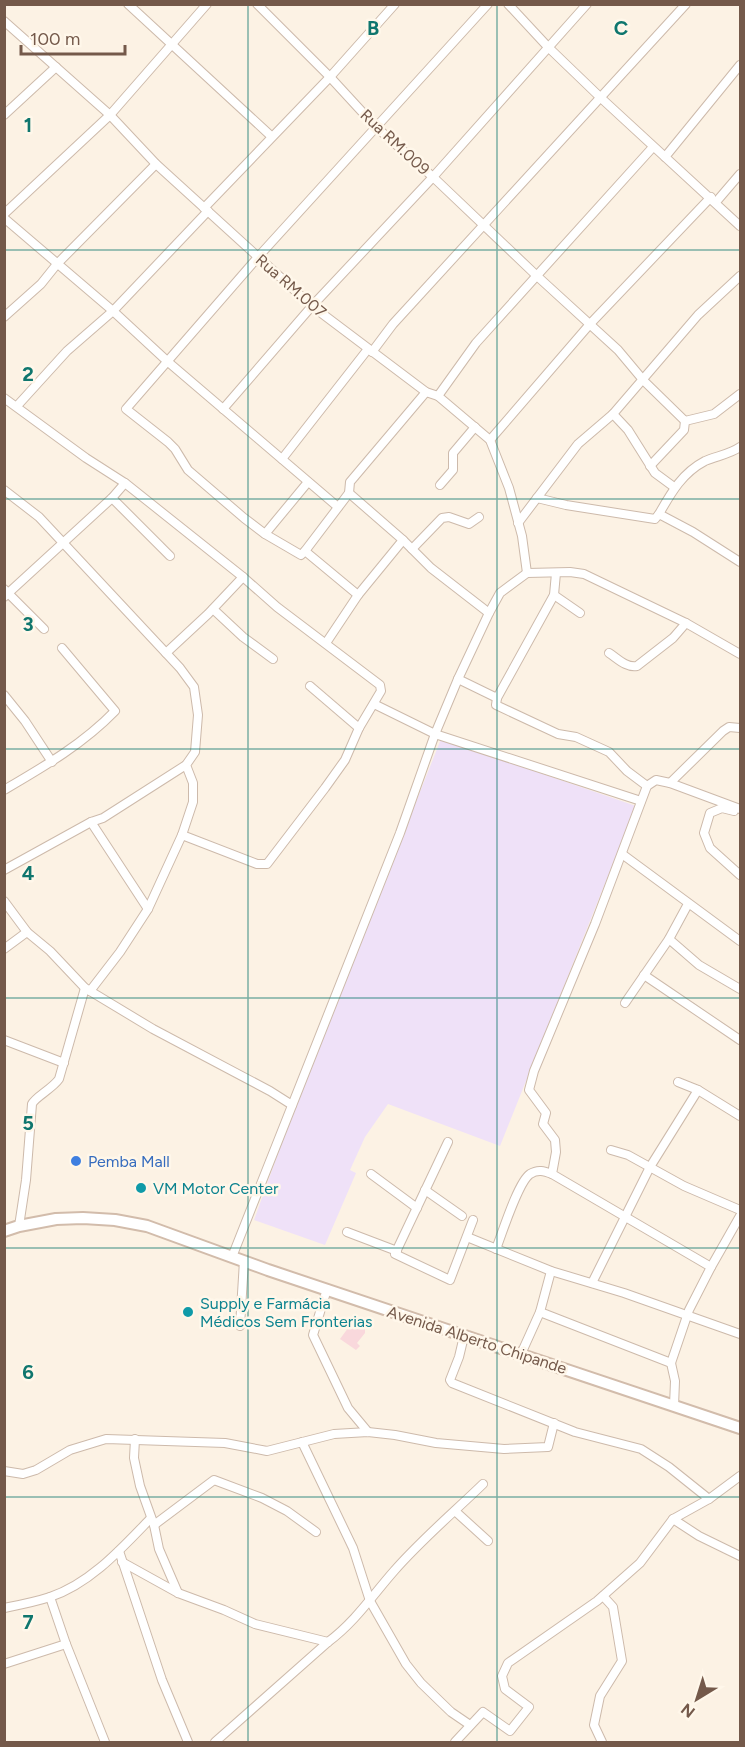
<svg xmlns="http://www.w3.org/2000/svg" width="745" height="1747" font-family="Figtree,sans-serif">
  <rect width="100%" height="100%" fill="#fcf2e4"/>
  <polygon fill="#efe1f8" points="441,739 636,806 500,1146 388,1104 365,1137 350,1170 356,1173 325,1245 254,1220 297,1101"/>
  <polygon fill="#f9d8dc" points="354,1320 365,1329 365,1333 357,1343 360,1346 356,1350 340,1339"/>
  <g fill="none" stroke-linecap="round" stroke-linejoin="round">
    <g stroke="#a0ced6" stroke-width="2">
      <polyline points="678,930 685,917"/>
      <polyline points="669,944 694,965"/>
      <polyline points="692,1003 705,1012"/>
    </g>
    <g stroke="#cdbaab" stroke-width="10">
      <g id="street">
        <polyline points="128,4 271,136"/>
        <polyline points="257,4 330,77 376,127 433,177 537,276 618,350 644,381 685,421 714,414 740,394"/>
        <polyline points="508,4 548,47 601,98 740,226"/>
        <polyline points="4,21 110,115 156,164 312,306 426,392 438,396 490,440 509,488 522,536 527,573"/>
        <polyline points="4,115 56,67"/>
        <polyline points="665,157 740,65"/>
        <polyline points="716,202 740,174"/>
        <polyline points="204,208 330,77 395,4"/>
        <polyline points="4,214 110,115 207,4"/>
        <polyline points="4,218 113,311 167,361 338,507"/>
        <polyline points="4,317 41,284 57,264 156,164"/>
        <polyline points="372,352 393,324 686,4"/>
        <polyline points="438,396 476,343 653,147"/>
        <polyline points="4,398 86,458 125,483 243,577 277,607 380,685 381,691 359,728 345,760 325,788 267,864 257,864 182,835"/>
        <polyline points="17,406 67,351 113,311 208,211"/>
        <polyline points="223,409 312,306 433,177 587,4"/>
        <polyline points="613,414 628,430 655,473 674,487"/>
        <polyline points="490,440 590,324 711,197"/>
        <polyline points="282,459 368,349"/>
        <polyline points="650,466 684,430 685,421"/>
        <polyline points="440,485 453,470 453,453 475,427"/>
        <polyline points="4,490 39,517 180,668 194,687 198,715 195,752 186,765 193,783 193,802 182,835 148,909 120,952 90,991"/>
        <polyline points="349,493 403,540 431,568 489,613"/>
        <polyline points="112,498 170,556"/>
        <polyline points="537,498 566,505 655,519 659,514 693,532 740,562"/>
        <path d="M659,514c12,-21 23,-41 46,-53 12,-5 25,-7 35,-14"/>
        <polyline points="518,523 578,444 613,414 698,315 740,276"/>
        <polyline points="265,534 308,482"/>
        <polyline points="412,549 442,518 449,517 469,524 479,517"/>
        <polyline points="305,551 349,493 350,482 426,392"/>
        <polyline points="4,589 44,629"/>
        <polyline points="358,595 403,540"/>
        <polyline points="554,595 580,613"/>
        <polyline points="4,597 112,498 125,483"/>
        <polyline points="213,609 243,637 273,659"/>
        <polyline points="326,643 358,595 305,551 301,555 265,534 244,518 188,470 175,449 168,442 126,409 258,257 488,4"/>
        <polyline points="166,653 208,614 243,577"/>
        <path d="M609,653c8,5 17,15 28,13l36,-28 13,-15"/>
        <polyline points="458,679 497,698 496,705 558,734 576,737 609,752 627,771 647,786"/>
        <polyline points="310,686 359,728"/>
        <polyline points="4,695 25,721 52,762"/>
        <polyline points="497,698 554,595 556,573"/>
        <polyline points="374,704 435,734 641,801"/>
        <polyline points="670,783 723,731 729,727 740,728"/>
        <path d="M4,790c41,-24 79,-46 111,-79l-53,-63"/>
        <polyline points="734,811 722,808 710,813 704,833 710,848 740,875"/>
        <polyline points="91,822 148,909"/>
        <polyline points="622,854 740,941"/>
        <polyline points="4,870 91,822 103,818 186,765"/>
        <polyline points="4,901 27,932 50,951 85,988 153,1029 270,1091 292,1105"/>
        <polyline points="669,939 699,965 740,989"/>
        <polyline points="4,949 27,932"/>
        <polyline points="644,975 740,1040"/>
        <polyline points="625,1003 669,939 688,904"/>
        <polyline points="4,1040 64,1063"/>
        <polyline points="678,1082 698,1090 740,1116"/>
        <polyline points="448,1142 395,1254 450,1280 473,1220"/>
        <polyline points="611,1150 628,1155 684,1186 740,1210"/>
        <polyline points="371,1174 417,1208"/>
        <polyline points="425,1190 462,1216"/>
        <path d="M19,1226l7,-46 6,-76c3,-7 20,-15 27,-25l26,-91"/>
        <polyline points="347,1232 397,1251"/>
        <polyline points="467,1237 551,1271 624,1293 740,1334"/>
        <path d="M496,1249c6,-15 22,-67 34,-75 8,-5 14,-3 22,0"/>
        <polyline points="232,1257 400,833 435,734 458,679 489,613 500,593 527,573 570,572 584,574 686,623 740,654"/>
        <polyline points="711,1267 740,1216"/>
        <polyline points="592,1283 650,1167 698,1090"/>
        <polyline points="327,1289 313,1335 348,1408 368,1432"/>
        <polyline points="540,1312 671,1363 675,1381 674,1406"/>
        <polyline points="240,1326 244,1261"/>
        <polyline points="464,1336 459,1357 450,1380 452,1383 575,1432 641,1449 669,1467 709,1499"/>
        <polyline points="521,1354 540,1312 551,1271"/>
        <polyline points="671,1363 689,1310 711,1267 552,1174 556,1152 555,1140 543,1124 546,1113 529,1090 534,1071 595,924 647,786 656,780 670,783 740,809"/>
        <polyline points="135,1439 134,1458 140,1486 154,1525 159,1549 178,1593"/>
        <polyline points="302,1442 353,1548 370,1601 406,1664 421,1683 451,1712 470,1725"/>
        <polyline points="4,1471 23,1474 36,1470 70,1450 106,1439 225,1443 267,1451 334,1434 368,1432 395,1435 436,1443 504,1449 548,1447 554,1423"/>
        <polyline points="455,1511 488,1541"/>
        <polyline points="673,1519 699,1536 740,1556"/>
        <polyline points="154,1525 214,1480 262,1498 287,1511 316,1532"/>
        <polyline points="119,1551 162,1680 188,1742"/>
        <polyline points="122,1562 178,1593 224,1610 255,1624 328,1642"/>
        <polyline points="50,1597 66,1644 105,1742"/>
        <path d="M4,1608c15,-3 31,-6 46,-11 40,-13 72,-49 101,-79"/>
        <polyline points="4,1664 66,1644"/>
        <path d="M215,1742l113,-100c27,-20 44,-46 66,-71 27,-31 59,-58 89,-87"/>
        <polyline points="455,1742 483,1712 510,1731 529,1707 505,1689 502,1676 508,1663 597,1601 640,1563 673,1519 709,1499 740,1476"/>
        <polyline points="602,1742 594,1725 600,1696 622,1661 613,1607 603,1596"/>
      </g>
    </g>
    <g stroke="#d2bcab" stroke-width="14">
      <polyline id="secondary" points="4,1231 19,1226 56,1219 83,1218 115,1220 147,1226 268,1270 740,1428"/>
    </g>
    <use href="#street" stroke="#fff" stroke-width="8"/>
    <use href="#secondary" stroke="#fff" stroke-width="10"/>
  </g>
  <path fill="none" stroke="#0f766e" stroke-width="1.5" stroke-opacity="0.55" d="M248,4v1738M497,4v1738M4,250h736M4,499h736M4,749h736M4,998h736M4,1248h736M4,1497h736"/>
  <circle fill="#3f7fe0" stroke="#fff7ea" stroke-width="2" cx="76" cy="1161" r="6"/>
  <g fill="#0f9aa8" stroke="#fff7ea" stroke-width="2">
    <circle cx="141" cy="1188" r="6"/>
    <circle cx="188" cy="1312" r="6"/>
  </g>
  <g text-anchor="middle" dominant-baseline="central" stroke-width="5" stroke-linejoin="round" paint-order="stroke">
    <g font-size="16" fill="#74594a" stroke="#fff7ea">
      <text transform="translate(395 142) rotate(43)">Rua RM.009</text>
      <text transform="translate(291 286) rotate(41)">Rua RM.007</text>
      <text transform="translate(477 1340) rotate(18)">Avenida Alberto Chipande</text>
    </g>
    <g font-size="16" fill="#366cbe" stroke="#fff7ea" text-anchor="start">
      <text x="88" y="1161">Pemba Mall</text>
    </g>
    <g font-size="16" fill="#0d838f" stroke="#fff7ea" text-anchor="start">
      <text x="153" y="1188">VM Motor Center</text>
      <text x="200" y="1303">Supply e Farmácia<tspan x="200" dy="18">Médicos Sem Fronterias</tspan></text>
    </g>
  </g>
  <g font-size="20" text-anchor="middle" font-weight="bold" fill="#0f766e" stroke="#fff7ea" stroke-width="5" stroke-linejoin="round" paint-order="stroke">
    <text x="373" y="35">B</text>
    <text x="621" y="35">C</text>
    <text x="28" y="132">1</text>
    <text x="28" y="381">2</text>
    <text x="28" y="631">3</text>
    <text x="28" y="880">4</text>
    <text x="28" y="1130">5</text>
    <text x="28" y="1379">6</text>
    <text x="28" y="1629">7</text>
  </g>
  <rect width="745" height="1747" fill="none" stroke="#74594a" stroke-width="12"/>
  <g transform="translate(697 1699) rotate(218)" stroke="#fff7ea" stroke-width="4.5" paint-order="stroke">
  <path d="M0-4.5L10 22L0 15L-10 22Z" fill="#74594a"/>
  <text y="-9" font-size="16" font-weight="bold" text-anchor="middle" fill="#74594a">N</text>
  </g>
  <path d="M21 45v9h104v-9" fill="none" stroke="#74594a" stroke-width="3"/>
  <text x="30" y="45" font-size="18" fill="#74594a" stroke="#fff7ea" stroke-width="4.5" paint-order="stroke">100 m</text>
</svg>
